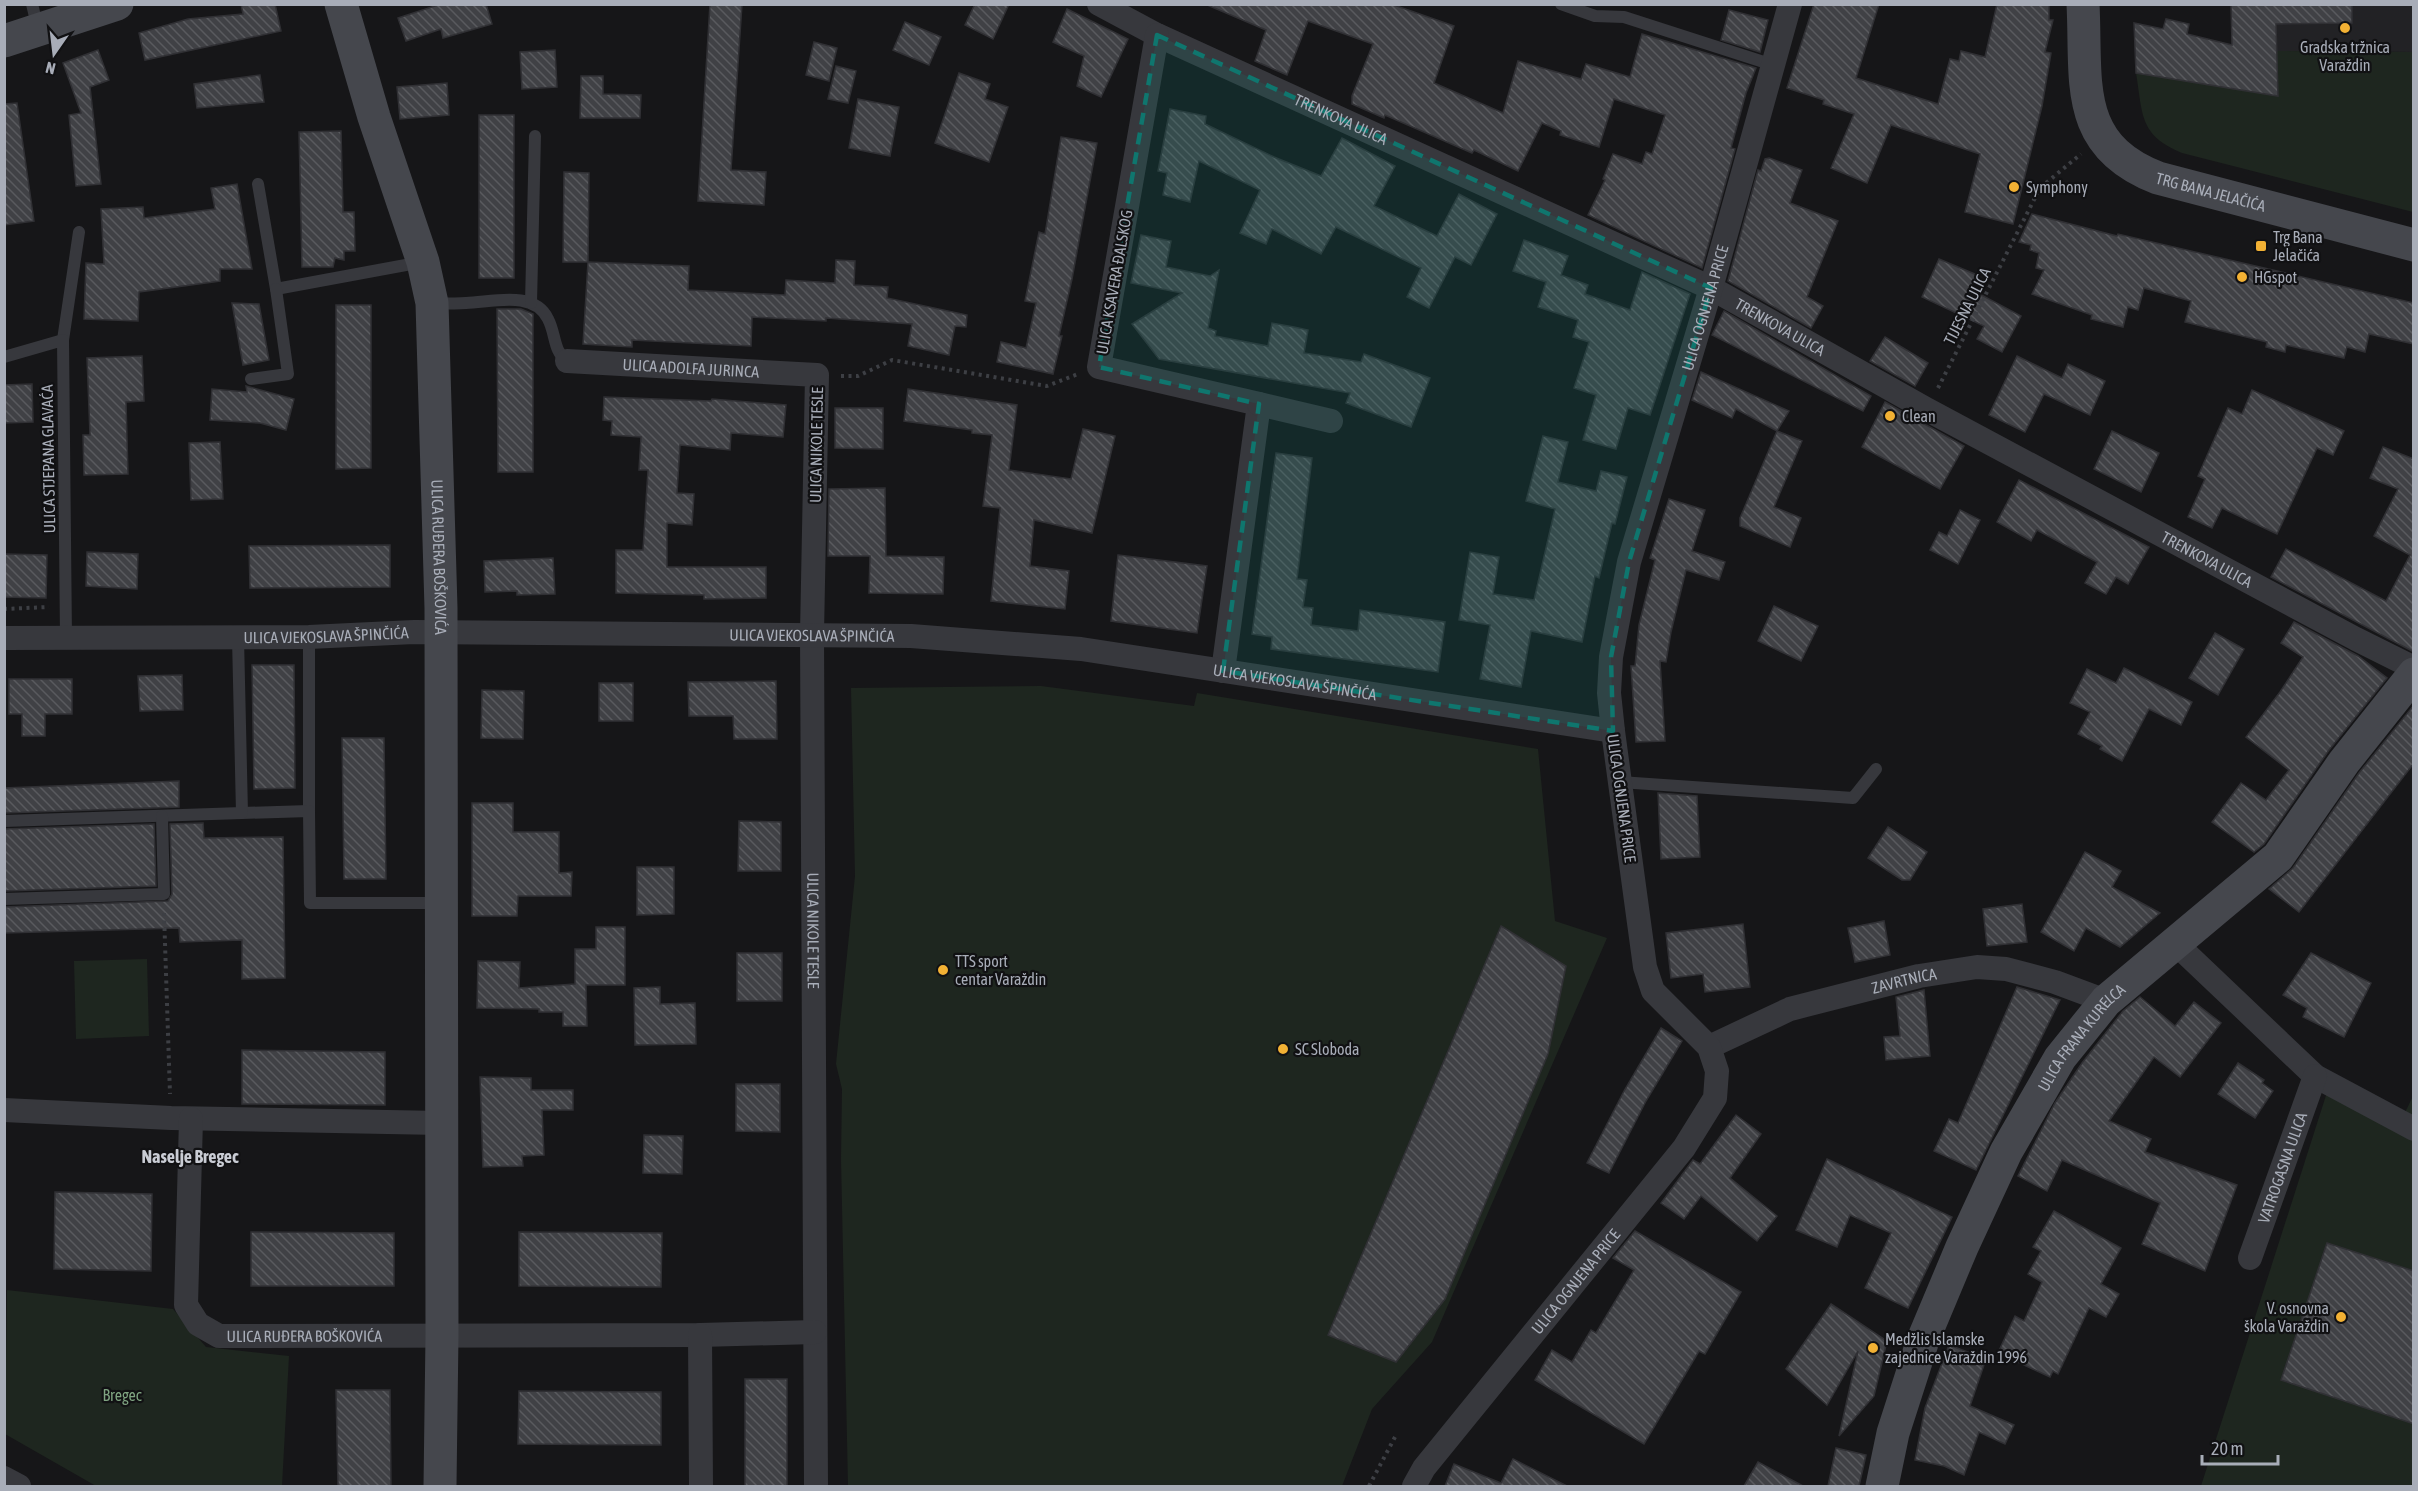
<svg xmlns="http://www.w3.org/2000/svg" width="2418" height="1491" font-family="'Asap Condensed',sans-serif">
  <defs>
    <pattern id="building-back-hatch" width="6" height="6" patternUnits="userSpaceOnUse" patternTransform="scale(1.5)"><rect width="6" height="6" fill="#404145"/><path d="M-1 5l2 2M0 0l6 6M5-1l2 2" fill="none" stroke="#595a5e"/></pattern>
  </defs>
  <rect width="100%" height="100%" fill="#161618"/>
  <polygon fill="#222225" points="2276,5 2413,5 2413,52 2277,51"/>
  <g fill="#1e261f">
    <path d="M2277,51l136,1v160l-231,-59c-43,-18 -39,-38 -46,-80l141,23z"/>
    <polygon points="1041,686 1194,706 1197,693 1538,749 1555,921 1607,938 1432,1342 1372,1409 1342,1486 848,1486 841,1159 842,1089 836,1064 855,876 851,688"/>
    <polygon points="147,959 149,1036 76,1039 74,961"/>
    <polygon points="2329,1086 2398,1127 2413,1096 2413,1486 2201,1486"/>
    <polygon points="7,1290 173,1309 206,1347 289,1356 282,1486 96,1486 5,1434"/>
  </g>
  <g fill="url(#building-back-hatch)" stroke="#303034" stroke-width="1.5">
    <polygon points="241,4 275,4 281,31 145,60 139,33 188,19 243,14"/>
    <polygon points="441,4 486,4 492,24 443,38 441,29 406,41 398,18"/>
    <polygon points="710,4 742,4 731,170 766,172 764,205 698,201"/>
    <polygon points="975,4 1009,4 993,39 965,25"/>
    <polygon points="1205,4 1391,4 1454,26 1434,83 1503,113 1518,61 1581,79 1586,64 1630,77 1642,34 1756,68 1746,93 1731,148 1735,149 1702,268 1588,215 1605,180 1603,179 1613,154 1642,164 1646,152 1652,154 1665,115 1614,99 1599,147 1560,135 1561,131 1542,123 1518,171 1474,150 1472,153 1385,115 1384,118 1352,104 1352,96 1373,44 1308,21 1287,75 1255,61 1266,30"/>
    <polygon points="1814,4 1879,4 1856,78 1938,104 1950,59 1959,61 1961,51 1985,57 1997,4 2049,4 2049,20 2053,20 2045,52 2051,53 2042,106 2013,224 1965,212 1980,154 1891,125 1867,183 1831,168 1854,114 1823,104 1824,100 1787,88"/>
    <polygon points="2231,4 2352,4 2352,23 2276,24 2278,96 2136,73 2134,23 2163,29 2166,19 2189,24 2187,34 2232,45"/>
    <polygon points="1067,9 1128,39 1101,97 1077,86 1084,56 1053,42"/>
    <polygon points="1729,10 1768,20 1760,52 1721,40"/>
    <polygon points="905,22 941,37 929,65 893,50"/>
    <polygon points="814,42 837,48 829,81 806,75"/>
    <polygon points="98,50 109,80 90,87 101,184 76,186 69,115 81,113 63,63"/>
    <polygon points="555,50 557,87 522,89 520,52"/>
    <polygon points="836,66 856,71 848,103 828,99"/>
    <polygon points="959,73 990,84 985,99 1008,107 989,162 935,143"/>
    <polygon points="260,75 264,102 197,108 194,84"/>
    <polygon points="581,76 603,76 603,94 641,95 640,118 580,118"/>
    <polygon points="447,83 449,115 400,119 397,87"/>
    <polygon points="858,99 899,107 890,156 849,148"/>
    <polygon points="17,103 34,221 4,225 4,104"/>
    <polygon points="1170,109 1206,116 1205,124 1274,157 1321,176 1342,138 1395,166 1374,206 1437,236 1459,194 1497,214 1471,265 1455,257 1429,308 1407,297 1421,268 1336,227 1321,254 1272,229 1266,244 1240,233 1260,190 1199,161 1190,202 1163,195 1167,173 1158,171"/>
    <rect x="479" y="115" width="35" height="163"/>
    <polygon points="341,131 343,212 354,212 355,251 344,251 344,260 335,258 333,267 302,267 299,132"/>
    <polygon points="1061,137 1097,143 1072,279 1059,336 1062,336 1053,374 997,362 1001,342 1026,348 1036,303 1025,301 1039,232 1045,234"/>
    <polygon points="1769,158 1802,170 1790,203 1838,221 1807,297 1823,306 1811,328 1728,281 1758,170 1761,171 1765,159"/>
    <polygon points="564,172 589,173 588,262 563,262"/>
    <polygon points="237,184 252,269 220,269 220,281 139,292 138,321 84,319 86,263 104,264 101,209 143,207 144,218 215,209 211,188"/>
    <polygon points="2032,214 2117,236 2118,234 2414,303 2414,344 2369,334 2365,352 2347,347 2344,358 2286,345 2285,352 2266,347 2267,342 2185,322 2191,301 2144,288 2138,310 2128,307 2123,327 2091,319 2092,315 2032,294 2044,270 2036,268 2039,253 2030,250 2031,245 2019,242"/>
    <polygon points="1141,235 1171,241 1166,267 1210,276 1219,270 1208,328 1216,331 1215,336 1268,346 1272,323 1294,327 1308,330 1304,353 1361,362 1364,354 1430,378 1411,427 1346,403 1350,393 1159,359 1132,324 1182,293 1131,283"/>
    <polygon points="1524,240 1568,256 1561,275 1588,285 1585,294 1630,310 1642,272 1690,294 1650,415 1628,408 1616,449 1583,440 1596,395 1574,388 1589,342 1573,337 1578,320 1538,307 1546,282 1513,271"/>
    <polygon points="1939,259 1977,275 1970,289 2021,316 2002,352 1977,339 1984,326 1922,297"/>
    <polygon points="836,260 855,261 854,285 888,287 887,298 967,315 966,327 955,326 949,355 908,346 912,324 826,318 826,321 752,317 751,346 632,340 632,347 583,344 588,262 689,266 688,290 785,295 786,280 835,283"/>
    <polygon points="232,303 259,304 269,360 243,365"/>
    <polygon points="336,305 371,305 371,468 336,469"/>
    <polygon points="497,309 521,309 533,314 533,472 498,472"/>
    <polygon points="1724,311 1871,396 1863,411 1712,335"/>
    <polygon points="1885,337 1928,363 1915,386 1870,361"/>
    <polygon points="142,356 144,401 126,402 128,474 84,475 83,435 90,435 87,358"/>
    <polygon points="2017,356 2062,378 2068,364 2105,381 2090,415 2044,394 2025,432 1989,415"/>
    <polygon points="1701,372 1789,411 1777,431 1736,409 1732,418 1692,400"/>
    <polygon points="32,384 33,422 4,423 4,385"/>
    <polygon points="246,386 294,399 286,430 260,423 210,420 212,389 247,392"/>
    <polygon points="908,389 1017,405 1009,470 1071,479 1083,429 1115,436 1092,533 1034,520 1030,566 1069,571 1065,609 991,601 1000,508 983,506 992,435 972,433 972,430 904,421"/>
    <polygon points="2252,390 2344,431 2333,455 2317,448 2277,534 2222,508 2212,528 2188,517 2205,479 2198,476 2228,408 2242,414"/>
    <polygon points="604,397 711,401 712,399 786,405 783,437 731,433 730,450 680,445 677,493 694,494 692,525 667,523 667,567 766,567 766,598 704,599 704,595 616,593 616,550 643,550 648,470 639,470 641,437 611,435 612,421 603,420"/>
    <polygon points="1885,402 1964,446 1940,489 1862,447"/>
    <polygon points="835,408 883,408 883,449 835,448"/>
    <polygon points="1777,431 1802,441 1774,507 1801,518 1790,547 1740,526 1740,518"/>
    <polygon points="2112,431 2159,453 2141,492 2094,469"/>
    <polygon points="1543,436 1568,442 1558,482 1596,491 1601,471 1627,477 1615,524 1612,523 1599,578 1595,576 1582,642 1531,631 1521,687 1480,679 1490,625 1459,620 1470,552 1499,557 1493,594 1534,600 1555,509 1526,501"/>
    <polygon points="220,442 223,499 191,500 189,443"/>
    <polygon points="2383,447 2414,459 2414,652 2271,577 2286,549 2386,601 2410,555 2374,536 2398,489 2370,478"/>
    <polygon points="1276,453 1312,458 1297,579 1307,580 1303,607 1313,608 1311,625 1358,631 1360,610 1445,622 1438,672 1271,649 1272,637 1252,634"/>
    <polygon points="2019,480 2149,547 2128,584 2116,577 2106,594 2085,583 2097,562 2037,530 2031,541 1997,522"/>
    <polygon points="885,488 886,556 944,557 943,594 869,593 870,556 828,556 829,489"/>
    <polygon points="1669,499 1705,510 1692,551 1725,562 1719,580 1686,570 1671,632 1666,662 1660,661 1665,741 1636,742 1631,666 1635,666 1639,625 1655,560 1650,558"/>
    <polygon points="1960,510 1980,520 1958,564 1930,550 1939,532 1947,536"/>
    <polygon points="390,545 390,587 250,588 249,546"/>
    <polygon points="87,552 138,554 137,589 86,586"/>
    <polygon points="4,554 47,555 46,598 4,597"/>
    <polygon points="1118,555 1207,566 1197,633 1111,621"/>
    <polygon points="553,558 555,594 517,595 517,591 485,592 484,561"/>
    <polygon points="1774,606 1818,626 1801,661 1758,641"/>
    <polygon points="2294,622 2358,656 2387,678 2329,750 2264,844 2254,852 2212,822 2241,783 2266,800 2289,770 2246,737 2280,692 2303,657 2281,643"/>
    <polygon points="2215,633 2244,649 2218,695 2189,678"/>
    <polygon points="252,665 294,665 295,788 254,789"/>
    <polygon points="2124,668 2192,702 2181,725 2149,709 2122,761 2100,749 2102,746 2078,734 2090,712 2070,703 2087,669 2116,683"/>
    <polygon points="182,675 183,710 140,711 138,676"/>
    <polygon points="9,679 72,679 72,714 45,714 45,736 22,736 22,714 9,714"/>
    <polygon points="776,681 777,739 734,739 733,716 689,716 688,682"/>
    <rect x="599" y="683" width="34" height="38"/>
    <polygon points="482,690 524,691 523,739 481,738"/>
    <polygon points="2414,705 2414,763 2299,912 2269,889 2293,868 2359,773"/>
    <polygon points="342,738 384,738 386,879 344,879"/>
    <polygon points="179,781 179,807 4,813 4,788"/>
    <polygon points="1658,793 1697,796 1700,857 1661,859"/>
    <polygon points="472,803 513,803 513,832 559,832 559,873 572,872 571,896 518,896 517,916 472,916"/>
    <polygon points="739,821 781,822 781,871 738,871"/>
    <polygon points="203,823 204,838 283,837 285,978 242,979 242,940 180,942 179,928 4,933 4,907 168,901 172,894 170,824"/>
    <polygon points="154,824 156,886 4,891 4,829"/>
    <polygon points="1888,827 1927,852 1910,880 1902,880 1868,858"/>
    <polygon points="2085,852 2121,871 2112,887 2160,913 2120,947 2086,928 2074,951 2041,932"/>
    <polygon points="637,867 674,867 674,914 637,915"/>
    <polygon points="2022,904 2027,942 1987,946 1983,909"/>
    <polygon points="1884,921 1890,955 1855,962 1848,928"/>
    <polygon points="1743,924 1750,987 1705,992 1703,974 1671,978 1666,933"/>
    <polygon points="1501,926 1566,966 1548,1054 1445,1299 1396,1362 1328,1335"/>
    <polygon points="596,927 625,927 625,985 586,985 587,1026 563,1026 563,1012 539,1012 539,1009 477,1008 478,961 520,962 519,988 575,984 575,949 596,949"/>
    <rect x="737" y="953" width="45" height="48"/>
    <polygon points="2311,953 2371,983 2344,1037 2303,1017 2307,1008 2283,995"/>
    <polygon points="660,987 660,1004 695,1003 696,1044 635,1045 634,988"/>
    <polygon points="2017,987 2060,1000 1976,1170 1934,1151 1949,1119 1958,1123"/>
    <polygon points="1924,990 1930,1056 1886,1060 1884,1037 1900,1036 1896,997"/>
    <polygon points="2140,997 2175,1026 2194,1002 2221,1023 2180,1077 2154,1057 2109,1121 2151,1139 2145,1152 2237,1185 2205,1271 2142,1244 2160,1203 2062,1160 2047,1191 2018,1176 2055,1103 2082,1063 2123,1011"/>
    <polygon points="1661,1028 1682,1041 1646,1101 1609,1173 1587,1163 1624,1091"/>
    <polygon points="242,1050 385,1052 385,1105 242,1104"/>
    <polygon points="2238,1063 2264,1080 2262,1083 2273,1091 2255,1118 2218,1094"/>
    <polygon points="480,1077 531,1078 531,1090 573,1090 573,1110 542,1110 544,1155 522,1156 523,1166 483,1167"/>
    <polygon points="736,1084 780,1084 780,1132 736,1131"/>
    <polygon points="1736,1115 1761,1134 1730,1178 1777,1216 1757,1241 1701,1196 1684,1219 1661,1203 1693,1160 1700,1164"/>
    <polygon points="644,1135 683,1136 682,1174 643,1173"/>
    <polygon points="1827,1159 1952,1217 1908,1308 1865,1288 1891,1233 1850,1215 1837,1247 1796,1230"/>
    <polygon points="55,1192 152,1194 151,1271 54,1269"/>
    <polygon points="2054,1211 2121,1248 2101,1284 2119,1294 2106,1317 2089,1308 2058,1374 2053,1371 2050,1377 1998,1353 2015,1316 2024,1321 2042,1282 2028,1274 2041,1251 2033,1247"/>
    <polygon points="1635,1231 1741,1292 1705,1354 1699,1351 1644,1444 1535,1380 1552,1350 1572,1362 1591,1330 1596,1333 1634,1270 1613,1258"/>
    <polygon points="251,1232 394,1233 394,1286 251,1286"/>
    <polygon points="519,1232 662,1233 661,1287 519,1286"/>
    <polygon points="2327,1243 2414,1271 2414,1424 2281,1380"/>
    <polygon points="1831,1304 1887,1341 1874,1396 1839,1436 1858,1351 1827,1405 1786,1369"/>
    <polygon points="1949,1345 1986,1359 1970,1406 2014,1425 2005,1444 1979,1432 1964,1475 1944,1466 1915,1460 1925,1408"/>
    <rect x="745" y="1379" width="42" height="107"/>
    <polygon points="336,1390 390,1390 391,1486 338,1486"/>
    <polygon points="519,1391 661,1392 661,1445 518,1444"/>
    <polygon points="1836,1448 1866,1455 1859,1486 1828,1486"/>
    <polygon points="1513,1459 1567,1486 1445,1486 1454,1464 1501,1483"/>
    <polygon points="1758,1462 1803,1486 1744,1486"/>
  </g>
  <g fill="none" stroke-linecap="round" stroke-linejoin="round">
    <g stroke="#3d3f44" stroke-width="4" stroke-dasharray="3 4.5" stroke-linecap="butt">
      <polyline points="841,376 858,376 892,360 1047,386 1078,374"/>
      <polyline points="1938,388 2040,188 2081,154"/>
      <polyline points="4,609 49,607"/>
      <polyline points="164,913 170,1094"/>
      <polyline points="1369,1486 1395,1437"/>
    </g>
    <g stroke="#37383d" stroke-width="12">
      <polyline points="32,4 38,29"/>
      <polyline points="1561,4 1595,16 1624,17 1773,65"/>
      <polyline points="258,184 276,289 422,262"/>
      <path d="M433,303c11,0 22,1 33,0 27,-1 68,-13 82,16 8,15 5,32 19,42"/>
      <polyline points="531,303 535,136"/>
      <polyline points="63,340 79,232"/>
      <polyline points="4,357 63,340 66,638"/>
      <polyline points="251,379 288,374 276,289"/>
      <polyline points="309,637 309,811"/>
      <polyline points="1620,782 1853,798 1876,769"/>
      <polyline points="242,813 309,811 310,903 440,903"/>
      <polyline points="4,821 242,813 238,638"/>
      <polyline points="4,899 164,894 162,816"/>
    </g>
    <g stroke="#37383d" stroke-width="24">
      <path id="s1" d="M1099,4l58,31 554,253 215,121 430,230 58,29"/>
      <polyline points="1157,35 1099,367 1259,404 1223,671"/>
      <path id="s2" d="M567,361l250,14 -5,259 4,852"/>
      <polyline points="1259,404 1331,421"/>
      <path id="s3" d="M4,638l305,-1 105,-5 497,4 170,13 532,82"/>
      <polyline points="2175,943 2315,1076 2414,1129"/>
      <path id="s4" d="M1709,1047l81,-38 129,-33 58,-9 29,2 49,13 51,19"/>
      <polyline points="4,1110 171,1118 441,1123"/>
      <path id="s5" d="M191,1119l-5,186 12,19 21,12 481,-1 115,-3"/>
      <path id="s6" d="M2250,1258l65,-182"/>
      <polyline points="700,1335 701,1486"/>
      <polyline points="4,1478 19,1486"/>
      <path id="s7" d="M1414,1486l10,-18 260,-320 31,-50 2,-27 -8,-24 -56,-56 -8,-24 -32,-236 -4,-38 2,-36 18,-95 82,-274 79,-284"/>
    </g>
    <g stroke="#45474d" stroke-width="33">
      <path id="s8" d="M341,4l33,113 49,145 9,41 9,305 1,727 -2,151"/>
      <path id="s9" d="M2083,4c4,77 -11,141 75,174l256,67"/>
      <polyline points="4,41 117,4"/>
      <path id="s10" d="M1882,1486l11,-53 30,-93 39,-93 44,-95 54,-94 46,-57 172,-144 66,-95 70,-88"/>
    </g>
  </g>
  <path fill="#0f766e" fill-opacity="0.2" stroke="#0f766e" stroke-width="4.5" stroke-dasharray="12 8" stroke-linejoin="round" d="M1157,35l554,253 -82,274 -18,95 2,74 -390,-60 36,-267 -160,-37z"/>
  <g fill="#f2b134" stroke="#111113" stroke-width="2">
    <circle cx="2345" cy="28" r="6"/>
    <circle cx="2014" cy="187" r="6"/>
    <rect x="2255" y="240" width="12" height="12" rx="3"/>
    <circle cx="2242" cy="277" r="6"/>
    <circle cx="1890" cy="416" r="6"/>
    <circle cx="943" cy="970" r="6"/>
    <circle cx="1283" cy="1049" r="6"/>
    <circle cx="2341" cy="1317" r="6"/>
    <circle cx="1873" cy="1348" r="6"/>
  </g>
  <g text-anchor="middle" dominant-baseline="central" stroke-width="4.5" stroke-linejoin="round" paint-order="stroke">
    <g font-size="16" fill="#a8adb8" stroke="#111113" text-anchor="start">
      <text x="2345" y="47" text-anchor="middle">Gradska tržnica<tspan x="2345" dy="18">Varaždin</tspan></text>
      <text x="2026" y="187">Symphony</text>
      <text x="2273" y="237">Trg Bana<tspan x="2273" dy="18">Jelačića</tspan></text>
      <text x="2254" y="277">HGspot</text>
      <text x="1902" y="416">Clean</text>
      <text x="955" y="961">TTS sport<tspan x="955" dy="18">centar Varaždin</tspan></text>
      <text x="1295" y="1049">SC Sloboda</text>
      <text x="2329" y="1308" text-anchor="end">V. osnovna<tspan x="2329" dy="18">škola Varaždin</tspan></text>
      <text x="1885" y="1339">Medžlis Islamske<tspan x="1885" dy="18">zajednice Varaždin 1996</tspan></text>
    </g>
    <g font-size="16" fill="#a8adb8" stroke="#111113">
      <text stroke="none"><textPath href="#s1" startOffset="268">TRENKOVA ULICA</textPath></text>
      <text stroke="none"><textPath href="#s9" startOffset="261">TRG BANA JELAČIĆA</textPath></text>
      <text transform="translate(1114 282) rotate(-80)">ULICA KSAVERA ĐALSKOG</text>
      <text transform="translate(1967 306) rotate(-63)">TIJESNA ULICA</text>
      <text stroke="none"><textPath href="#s7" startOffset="1323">ULICA OGNJENA PRICE</textPath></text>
      <text stroke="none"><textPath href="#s1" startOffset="754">TRENKOVA ULICA</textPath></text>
      <text stroke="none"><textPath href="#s2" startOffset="124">ULICA ADOLFA JURINCA</textPath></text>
      <text transform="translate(816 445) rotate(-89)">ULICA NIKOLE TESLE</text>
      <text transform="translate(48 459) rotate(-91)">ULICA STJEPANA GLAVAĆA</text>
      <text stroke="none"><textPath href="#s8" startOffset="567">ULICA RUĐERA BOŠKOVIĆA</textPath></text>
      <text stroke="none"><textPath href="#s1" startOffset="1240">TRENKOVA ULICA</textPath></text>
      <text stroke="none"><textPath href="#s3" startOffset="322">ULICA VJEKOSLAVA ŠPINČIĆA</textPath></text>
      <text stroke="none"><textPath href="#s3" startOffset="808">ULICA VJEKOSLAVA ŠPINČIĆA</textPath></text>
      <text stroke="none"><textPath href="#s3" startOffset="1294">ULICA VJEKOSLAVA ŠPINČIĆA</textPath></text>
      <text transform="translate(1622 798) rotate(82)">ULICA OGNJENA PRICE</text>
      <text stroke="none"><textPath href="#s2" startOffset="806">ULICA NIKOLE TESLE</textPath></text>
      <text stroke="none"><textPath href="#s4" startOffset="207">ZAVRTNICA</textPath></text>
      <text stroke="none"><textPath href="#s10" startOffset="495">ULICA FRANA KURELCA</textPath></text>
      <text stroke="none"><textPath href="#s6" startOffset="96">VATROGASNA ULICA</textPath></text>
      <text stroke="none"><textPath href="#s7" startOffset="261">ULICA OGNJENA PRICE</textPath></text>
      <text stroke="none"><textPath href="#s5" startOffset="318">ULICA RUĐERA BOŠKOVIĆA</textPath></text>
    </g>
    <g font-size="16" fill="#7fa381" stroke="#111113">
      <text x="122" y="1395">Bregec</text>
    </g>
    <g font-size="18" font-weight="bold" fill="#c9ccd4" stroke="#111113">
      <text x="190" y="1156">Naselje Bregec</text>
    </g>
  </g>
  <rect width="2418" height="1491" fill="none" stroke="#a8adb8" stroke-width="12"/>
  <g transform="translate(54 54) rotate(194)" stroke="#111113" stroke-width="4.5" paint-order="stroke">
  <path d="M0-4.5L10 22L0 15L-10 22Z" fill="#a8adb8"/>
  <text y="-9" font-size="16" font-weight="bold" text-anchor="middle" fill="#a8adb8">N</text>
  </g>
  <path d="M2202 1455v9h76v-9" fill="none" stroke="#a8adb8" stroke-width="3"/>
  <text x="2211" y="1455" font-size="18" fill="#a8adb8" stroke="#111113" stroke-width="4.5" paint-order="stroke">20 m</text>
</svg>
